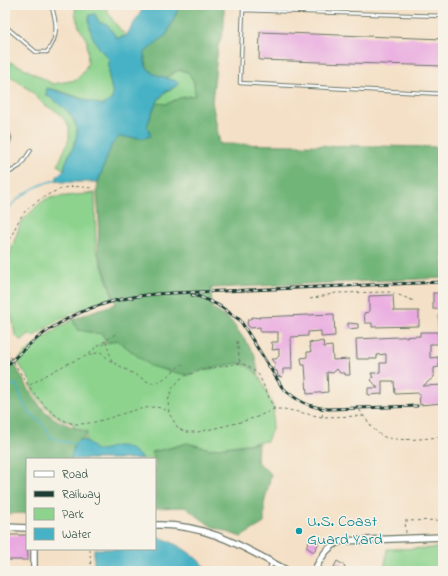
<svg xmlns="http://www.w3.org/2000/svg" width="448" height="576" font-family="'Indie Flower',sans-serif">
  <rect width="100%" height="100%" fill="#f7f3e8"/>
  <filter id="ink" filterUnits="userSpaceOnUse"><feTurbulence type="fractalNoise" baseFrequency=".025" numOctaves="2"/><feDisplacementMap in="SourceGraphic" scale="8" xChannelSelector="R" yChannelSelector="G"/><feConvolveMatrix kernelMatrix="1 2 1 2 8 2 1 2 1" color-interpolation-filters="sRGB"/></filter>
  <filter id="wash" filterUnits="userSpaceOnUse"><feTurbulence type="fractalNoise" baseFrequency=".012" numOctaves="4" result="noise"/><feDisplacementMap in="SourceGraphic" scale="16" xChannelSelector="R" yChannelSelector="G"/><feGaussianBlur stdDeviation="0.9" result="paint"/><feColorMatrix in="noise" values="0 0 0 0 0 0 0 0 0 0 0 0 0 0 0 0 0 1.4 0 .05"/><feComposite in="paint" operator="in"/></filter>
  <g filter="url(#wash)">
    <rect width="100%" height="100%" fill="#f4e0c6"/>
    <g fill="#8dd38e" stroke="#568861">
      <path d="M76,5h28l10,17 12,14 -9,2 -10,-14 -5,28 7,7v18l4,18 -1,5 -9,5c-19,-4 -37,-14 -56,-17l-1,7c12,7 26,17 30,31 3,7 -1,15 -3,21 -4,8 -8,14 -9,23l-6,-5 11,-26v-13l-10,-13 -16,-9 -12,-13 -26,-19v-12l17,7 31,17 23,-4 7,-7 5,-10 -1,-22 -8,-14 -4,-14z"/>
      <polygon points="179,70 188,71 194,82 195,95 180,98 166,104 156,103 167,91 177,86 171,80 165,78"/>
      <path d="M95,193l1,56 17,49c-29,8 -55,21 -80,39l-4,-3 -8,7 -6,-6 -3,-18 -7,-5v-17l2,-22 5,-26 9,-25 18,-18 9,-6z"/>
      <path d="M74,319v4l14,9 14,2 4,7 -7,5 18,-6 15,11 55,24 16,-5 35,-7 10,3 6,4 8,11 12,28 -2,20 -5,12 -57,8 -23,-6 -36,10 4,4 -1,2h-12l-1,-2 -71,2 13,-19h3l1,-8 -14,-5v-4c-19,-3 -34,-22 -43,-38l2,-1 -15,-23c16,-17 36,-31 57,-42z"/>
      <polygon points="441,548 443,551 443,571 384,571 387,549"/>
    </g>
    <g fill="#72b579" stroke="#487956">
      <path d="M180,5h44v24l-6,17 -6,56 8,42 223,3v131l-232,10 1,20 19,13 23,32 5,22 -11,-9 -10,-3 -35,7 -16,5 -22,-5 -15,-4 -33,-26 -10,3 -5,-9 -24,-4 -4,-7v-4l17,-7 25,-8 -18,-53 1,-31 -2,-29 1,-9 14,-38 7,-8 25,2 7,-2 -4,-10 9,-23 10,1 14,-6 15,-3 -1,-13 -6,-10 -9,-2 -14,8c-17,-5 -18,-8 -21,-25l23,-19z"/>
      <path d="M12,360c11,18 23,45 40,57 11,7 23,11 35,15l-4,8h-5l-8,19h-43v54l-22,1v-145z"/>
      <polygon points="187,443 210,449 258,443 257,462 271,474 264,504 264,523 241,537 211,526 185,507 155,508 155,459 151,452 170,448"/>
    </g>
    <g fill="#47b2c5" stroke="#33787c">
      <path d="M145,5h35l-13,29 -23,19 2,14 8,7 25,8c-3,6 -7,5 -12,9 -12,8 -15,23 -20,35l4,10 -7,2 -25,-1 -7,7 -14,38h-36l-6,-2 2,-5 6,-5c1,-12 10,-20 12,-32 5,-19 -15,-34 -30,-43l1,-7c19,5 37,13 56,17l8,-5 2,-5 -4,-18v-18c-13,-13 -21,-25 -20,-44l6,-1 4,8 8,2 10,14 9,-2z"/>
      <path d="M78,440c9,0 12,3 17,10 8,1 14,-3 22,-4 10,-1 20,6 25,13h-72l5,-15z"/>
      <path d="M155,536c17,4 43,20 53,35h-114v-22h61z"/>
    </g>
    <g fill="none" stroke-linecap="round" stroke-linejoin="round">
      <g stroke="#47b2c5" stroke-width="1.5">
        <path d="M5,213c11,-16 32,-29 51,-33"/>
        <path d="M5,384l11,1c5,8 5,18 12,26 6,7 21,15 22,26l11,4 14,3"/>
      </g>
    </g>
    <g id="blocks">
      <g fill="#e9a8e0">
        <polygon points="260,32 443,39 443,66 259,60"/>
        <rect x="433" y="293" width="10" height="16"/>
        <polygon points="393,295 394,311 419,311 419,326 372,327 372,323 365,323 364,313 369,312 369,296"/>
        <polygon points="334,314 335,336 321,337 321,331 308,332 308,336 291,337 292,369 283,369 283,375 281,377 278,376 277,371 272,370 276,365 271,359 276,359 279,356 279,349 272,350 273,345 271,342 278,342 278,332 260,332 260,327 251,328 248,326 247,323 248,320 253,317 260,318 259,317"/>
        <polygon points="348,323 358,324 358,328 348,329"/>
        <polygon points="420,332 438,332 438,344 430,344 430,358 438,357 439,367 434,368 434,377 423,386 443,385 443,403 420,405 419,393 395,394 394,381 382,381 382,394 368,395 368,388 378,388 371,380 373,378 371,373 376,373 380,372 380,363 386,363 386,354 377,355 377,359 357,359 356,339 420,336"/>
        <polygon points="323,341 324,347 332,346 333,360 349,359 350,375 345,375 345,373 340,373 337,369 333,373 327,372 328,392 307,394 305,365 302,365 301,358 307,357 307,352 311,352 309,342 314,343"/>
        <polygon points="5,535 27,535 28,560 5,560"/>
        <polygon points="311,537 319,542 314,552 306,547"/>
        <polygon points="337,561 345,566 344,568 350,571 334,571 336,568 334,567"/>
      </g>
    </g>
  </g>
  <g filter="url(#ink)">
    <use href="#blocks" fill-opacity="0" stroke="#6a7667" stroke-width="1"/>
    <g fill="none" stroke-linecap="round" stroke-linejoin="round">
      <g stroke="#6a7667" stroke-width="4.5">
        <g id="service">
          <polyline points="443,16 243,10 240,83 443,94"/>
          <path d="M5,26l31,26h11c12,-15 10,-30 4,-47"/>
          <polyline points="5,124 10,138 7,147 5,148"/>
          <polyline points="5,175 20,166 31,150"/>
          <polyline points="443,315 440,316 443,354"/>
          <polyline points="268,571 272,563"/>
        </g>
      </g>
      <g stroke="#6a7667" stroke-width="8">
        <g id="minor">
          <path d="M155,525c51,-2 90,23 133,46"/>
          <polyline points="5,527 27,528"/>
          <polyline points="34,571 34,549"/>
          <path d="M314,571c8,-14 11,-23 27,-30l102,-4"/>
        </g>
      </g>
      <g stroke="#6a7667" stroke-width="1" stroke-dasharray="3 3" stroke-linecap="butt">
        <path d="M5,257c4,-13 8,-28 16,-40 7,-12 29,-25 43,-29 9,-3 18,-1 27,0"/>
        <polyline points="310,299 336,293 391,292 414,301"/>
        <polyline points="106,341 112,361"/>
        <polyline points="237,341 240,363"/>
        <path d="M5,346c13,25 44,80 75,78 21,-1 40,-11 60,-15 11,-2 19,-4 29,3"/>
        <polyline points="89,354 96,347 117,333"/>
        <path d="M30,385c23,-14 44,-27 71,-33l8,8 41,23c13,1 22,-13 33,-19"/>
        <path d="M356,405c6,8 16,25 26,31 12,6 47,3 61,0"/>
        <polyline points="274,409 259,375 248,366 240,363 203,370 187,375 180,379 172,389 168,401 169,413 173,420 178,428 185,432 198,432 237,423 257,417 274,409 284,409 322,417 364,416"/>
        <polyline points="322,417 324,405"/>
        <polyline points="406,533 405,521 443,520"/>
        <polyline points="90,549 91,571"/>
      </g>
      <use href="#service" stroke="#fff" stroke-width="2.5"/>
      <use href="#minor" stroke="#fff" stroke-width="5.5"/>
      <g stroke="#1f3d34" stroke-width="3">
        <g id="rail">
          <path d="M192,295l8,2 18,8 22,15 42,67c14,14 28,21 47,22l88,-3"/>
          <path d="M5,368c47,-51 98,-72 167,-75l271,-11"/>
        </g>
      </g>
      <use href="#rail" stroke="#f7f3e8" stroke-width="1.5" stroke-dasharray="4.5" stroke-linecap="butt"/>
    </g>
  </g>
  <circle fill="#0f9aa8" stroke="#f7f3e8" stroke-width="1.5" cx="299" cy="531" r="4"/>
  <g text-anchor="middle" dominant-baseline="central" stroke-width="3" stroke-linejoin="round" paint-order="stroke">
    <g font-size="16" fill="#0d838f" stroke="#f7f3e8" text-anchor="start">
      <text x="307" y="522">U.S. Coast<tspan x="307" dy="18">Guard Yard</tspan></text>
    </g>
  </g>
  <rect width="448" height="576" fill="none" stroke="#f7f3e8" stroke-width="20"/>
  <rect x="26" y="458" width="130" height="92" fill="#f7f3e8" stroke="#a1aaa0"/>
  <rect x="34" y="471" width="20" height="6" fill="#ffffff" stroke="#a1aaa0"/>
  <text x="62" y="478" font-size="12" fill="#1f3d34">Road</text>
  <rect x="34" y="491" width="20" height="6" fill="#1f3d34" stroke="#a1aaa0"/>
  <text x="62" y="498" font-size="12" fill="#1f3d34">Railway</text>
  <rect x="34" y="508" width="20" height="12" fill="#8dd38e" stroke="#a1aaa0"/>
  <text x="62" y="518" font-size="12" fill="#1f3d34">Park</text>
  <rect x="34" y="528" width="20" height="12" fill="#47b2c5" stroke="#a1aaa0"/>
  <text x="62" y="538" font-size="12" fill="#1f3d34">Water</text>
</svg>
